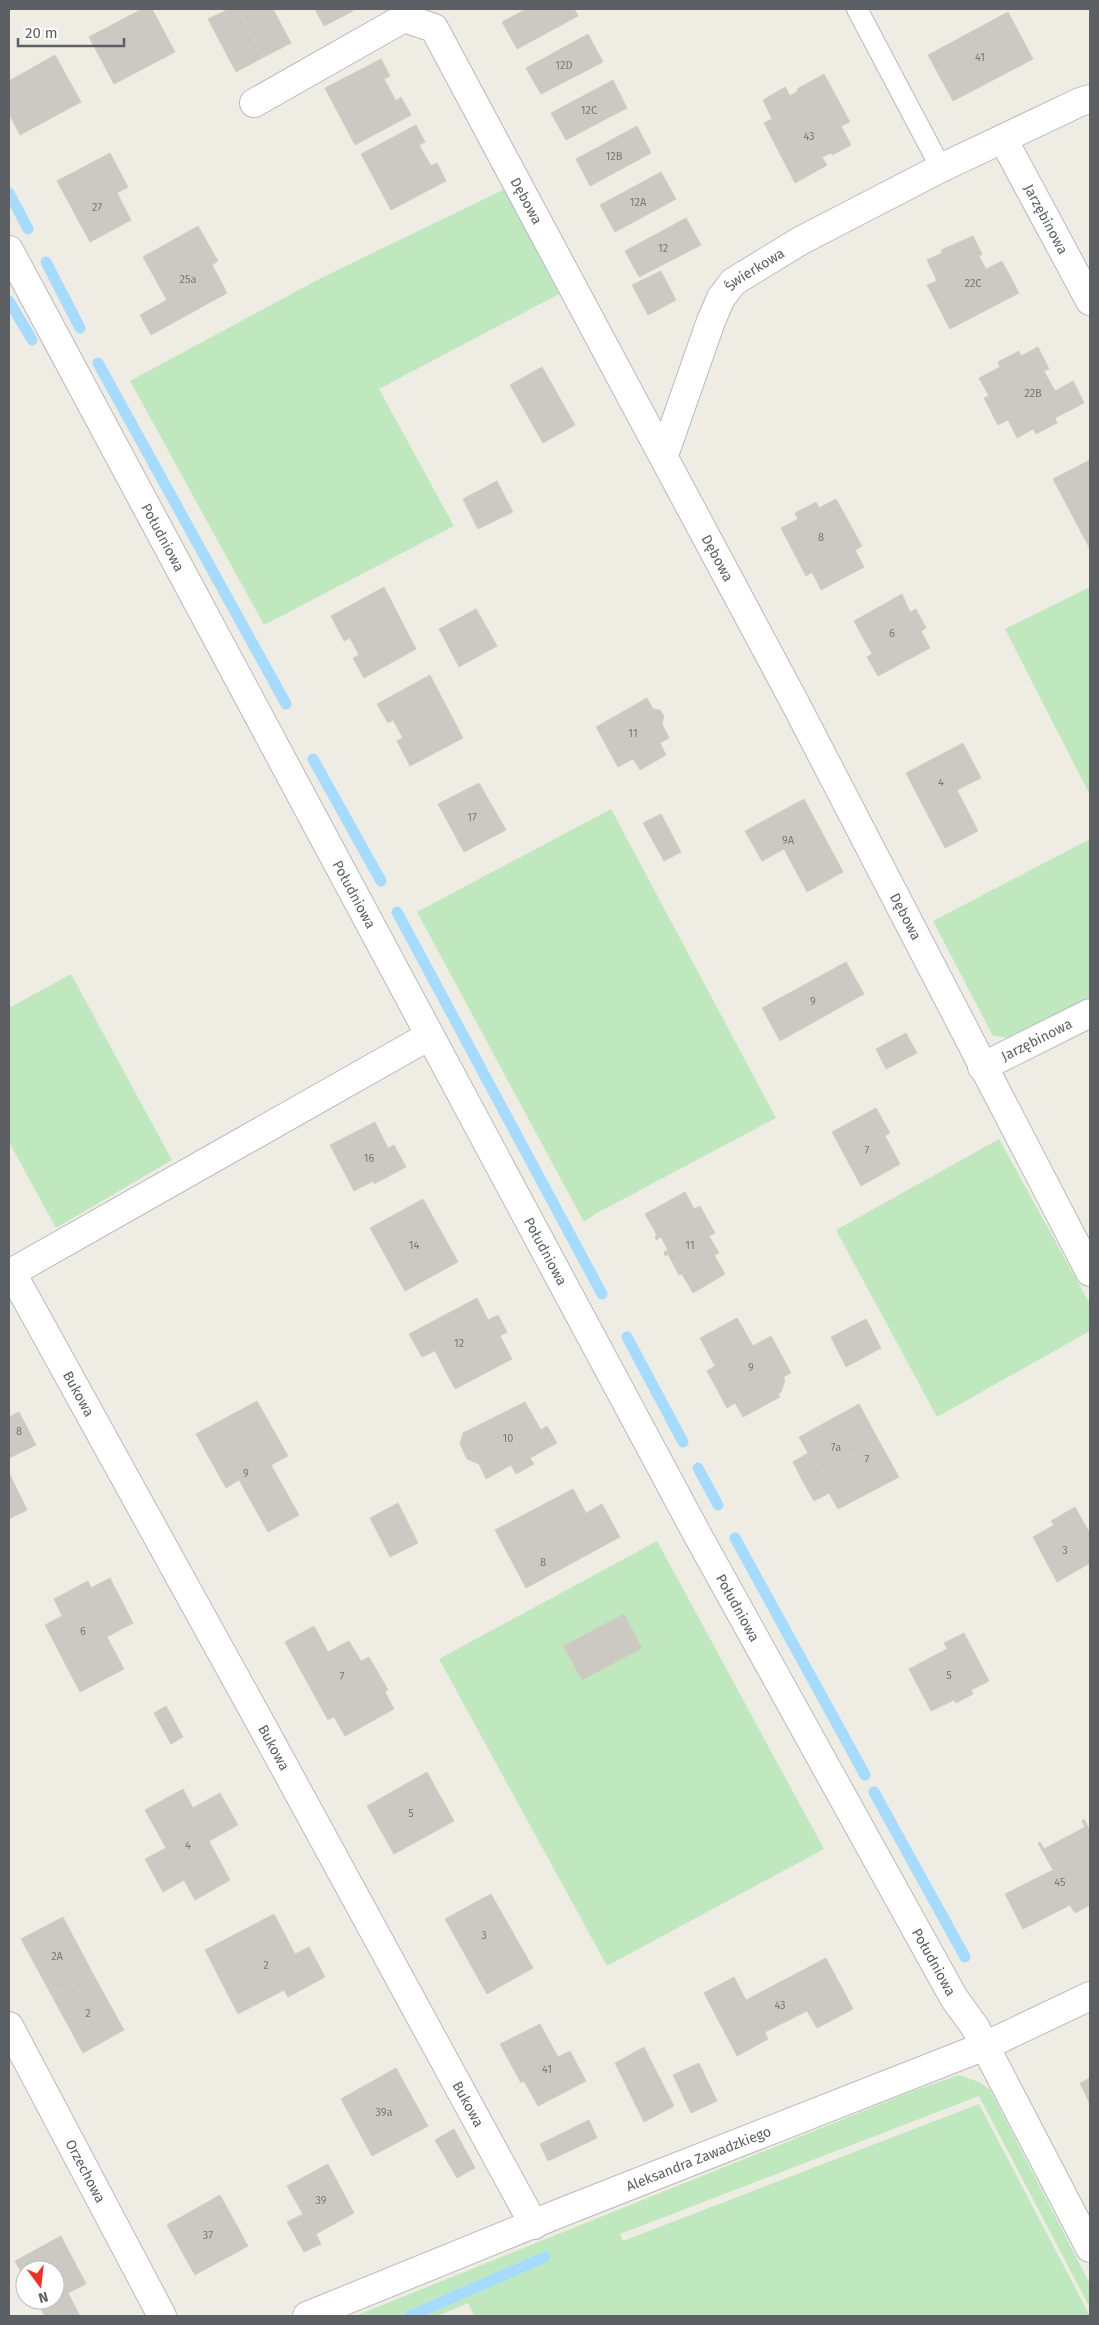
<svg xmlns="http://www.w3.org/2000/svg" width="1099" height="2325" font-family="'Fira Sans',sans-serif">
  <rect width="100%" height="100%" fill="#efece4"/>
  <g fill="#c0e8be">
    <polygon points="505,189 559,294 379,389 454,526 264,625 130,381 323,277"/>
    <polygon points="1090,587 1090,795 1005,629"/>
    <polygon points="611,809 776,1118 597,1213 584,1222 417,912"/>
    <polygon points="1090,839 1090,1000 1018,1039 993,1036 933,921"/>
    <polygon points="71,974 172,1160 56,1228 9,1142 9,1008"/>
    <polygon points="999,1139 1090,1304 1090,1331 937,1417 836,1230"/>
    <polygon points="657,1541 824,1849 607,1966 439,1659"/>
    <polygon points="959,2075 979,2082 990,2090 1090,2284 1090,2308 979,2096 620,2234 638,2274 623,2241 979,2104 1090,2316 474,2316 468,2303 438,2316 355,2316 913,2091"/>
  </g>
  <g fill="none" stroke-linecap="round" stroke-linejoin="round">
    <g stroke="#a4dbff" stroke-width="11">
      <polyline points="9,193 28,229"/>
      <polyline points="46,262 80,328"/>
      <polyline points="9,301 32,340"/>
      <polyline points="98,363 286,704"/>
      <polyline points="313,759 381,881"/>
      <polyline points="397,912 602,1294"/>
      <polyline points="627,1337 683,1442"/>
      <polyline points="698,1468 718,1505"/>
      <polyline points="735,1538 865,1775"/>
      <polyline points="874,1792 965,1957"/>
      <polyline points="410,2316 545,2257"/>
    </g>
  </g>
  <g fill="#ccc9c3" stroke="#d4cec1">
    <polygon points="142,9 152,9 175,52 114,84 89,37"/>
    <polygon points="229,9 238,9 264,57 236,72 208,19"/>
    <polygon points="238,9 273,9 291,43 264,57"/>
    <polygon points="315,9 351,9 353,11 324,26"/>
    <polygon points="526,9 574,9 578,16 517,49 502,22"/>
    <polygon points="1008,12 1033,59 953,101 928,55"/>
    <polygon points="588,34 603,62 541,94 526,68"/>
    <polygon points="55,55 81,102 20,135 9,114 9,81"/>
    <polygon points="381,59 390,76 384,79 396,101 401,97 411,115 355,145 325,88"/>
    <polygon points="824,74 850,122 841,126 851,145 832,155 831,153 822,157 827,165 795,183 764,123 772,119 763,100 785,87 790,96 798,91 797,89"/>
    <polygon points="613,80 627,108 566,140 551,113"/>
    <polygon points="416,125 425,142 419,145 431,166 437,163 446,181 391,210 361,154"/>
    <polygon points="637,126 651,153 590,186 576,159"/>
    <polygon points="110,153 128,187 117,193 131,220 90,242 57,181"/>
    <polygon points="661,172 676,199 615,232 600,205"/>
    <polygon points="686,218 701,245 639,277 625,251"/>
    <polygon points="198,226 218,261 212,265 227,293 151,335 140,315 167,300 143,257"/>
    <polygon points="973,236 982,254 979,256 986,269 1002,261 1019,293 950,329 927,285 937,281 927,260 942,253 941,250"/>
    <polygon points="661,271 676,300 648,315 632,285"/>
    <polygon points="1038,347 1049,369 1044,371 1055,391 1073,381 1084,403 1055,418 1057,423 1036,434 1033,429 1017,438 1008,420 998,425 984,398 989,396 979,378 1000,367 998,362 1019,351 1021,356"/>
    <polygon points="542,367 575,425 543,443 510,385"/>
    <polygon points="1090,460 1090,549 1053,479"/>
    <polygon points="497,481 513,512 478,529 463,499"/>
    <polygon points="836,499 862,546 855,550 864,567 821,590 812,572 806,576 781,528 798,519 795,513 816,502 819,508"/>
    <polygon points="384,587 416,649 364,678 353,658 359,655 350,638 344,641 331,616"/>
    <polygon points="902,594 910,612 916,609 926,628 921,631 930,648 878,676 867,657 872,654 854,621"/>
    <polygon points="476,609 487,628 449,648 439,629"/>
    <polygon points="487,628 497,646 459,667 449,648"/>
    <polygon points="430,675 463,738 410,766 397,741 403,738 393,720 388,723 377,704"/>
    <polygon points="647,698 653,709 660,710 664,716 662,724 669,738 660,743 666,755 640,770 633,759 618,767 596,727"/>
    <polygon points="963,743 981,778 957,790 978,831 945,848 906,773"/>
    <polygon points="479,783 506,830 464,852 438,804"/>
    <polygon points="804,799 843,872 807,892 784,849 762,861 745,831"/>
    <polygon points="661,814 681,852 664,861 643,823"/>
    <polygon points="846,962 864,994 780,1041 762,1008"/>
    <polygon points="906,1033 917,1053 886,1069 876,1049"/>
    <polygon points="876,1108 890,1133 885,1136 900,1164 861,1186 832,1132"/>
    <polygon points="375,1122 388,1148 394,1145 406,1167 374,1184 373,1181 354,1191 330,1145"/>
    <polygon points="685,1192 694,1209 700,1206 715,1233 709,1236 719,1253 714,1255 725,1274 693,1293 682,1274 679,1275 668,1254 665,1256 664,1252 668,1250 661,1237 656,1240 655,1236 657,1235 645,1214"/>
    <polygon points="423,1199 458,1262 405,1291 370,1228"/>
    <polygon points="477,1298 488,1320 498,1315 507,1332 500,1336 512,1359 455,1389 435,1351 422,1357 409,1334"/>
    <polygon points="737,1318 753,1346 771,1336 791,1373 783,1377 785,1380 781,1392 778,1394 780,1397 743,1417 735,1403 727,1408 707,1371 715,1366 700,1338"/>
    <polygon points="866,1319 881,1348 846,1367 831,1337"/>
    <polygon points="257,1401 288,1456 271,1465 299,1515 268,1532 239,1480 226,1488 196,1434"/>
    <polygon points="525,1402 541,1430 547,1426 557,1443 530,1458 534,1464 516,1474 511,1465 486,1479 479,1464 467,1459 460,1444 463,1433"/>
    <polygon points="859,1404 879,1441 803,1482 793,1462 808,1453 799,1437"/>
    <polygon points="19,1412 36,1445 9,1458 9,1417"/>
    <polygon points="879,1441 899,1477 838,1509 829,1493 814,1501 803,1482"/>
    <polygon points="9,1473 27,1510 9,1519"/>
    <polygon points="573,1489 586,1513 602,1504 620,1537 526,1588 495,1530"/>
    <polygon points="398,1503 418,1543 390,1557 370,1518"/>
    <polygon points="1075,1507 1090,1534 1090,1563 1057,1582 1033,1537 1054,1525 1051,1521"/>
    <polygon points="110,1578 133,1623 107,1637 124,1669 80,1692 45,1625 62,1616 54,1599 88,1581 91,1588"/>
    <polygon points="624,1614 642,1648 582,1680 563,1646"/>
    <polygon points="314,1626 328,1652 349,1641 361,1661 369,1657 388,1690 385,1692 394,1709 345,1736 334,1717 328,1720 285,1642"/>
    <polygon points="964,1633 989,1681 971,1690 973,1694 956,1703 954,1700 931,1711 909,1669 947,1649 944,1643"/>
    <polygon points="166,1706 183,1737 171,1744 154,1713"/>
    <polygon points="427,1772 454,1821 394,1854 367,1806"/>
    <polygon points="183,1789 193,1808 220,1793 238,1825 209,1841 230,1880 195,1900 184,1880 163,1892 145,1859 166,1848 145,1810"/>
    <polygon points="1084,1819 1090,1831 1090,1905 1075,1913 1070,1905 1023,1929 1005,1894 1053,1870 1038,1843 1040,1842 1044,1849 1085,1827 1082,1821"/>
    <polygon points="491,1894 533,1968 487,1994 445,1919"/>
    <polygon points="274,1914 295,1954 309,1947 325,1977 288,1997 284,1990 238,2014 205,1950"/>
    <polygon points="63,1917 93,1974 52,1996 21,1939"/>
    <polygon points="826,1958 853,2009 817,2028 807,2011 765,2032 768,2039 737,2056 704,1993 734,1977 746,2000"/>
    <polygon points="93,1974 124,2030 83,2053 52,1996"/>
    <polygon points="540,2024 558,2057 570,2051 586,2081 538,2106 524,2081 521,2083 500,2044"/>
    <polygon points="644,2047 674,2106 644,2122 615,2063"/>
    <polygon points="699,2063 717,2101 691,2113 673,2075"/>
    <polygon points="396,2068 428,2126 372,2156 341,2099"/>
    <polygon points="1090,2078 1090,2104 1080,2083"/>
    <polygon points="589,2120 597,2138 548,2161 540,2144"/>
    <polygon points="454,2129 475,2168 457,2178 435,2140"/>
    <polygon points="328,2164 354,2213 316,2234 321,2244 304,2252 287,2222 303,2214 287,2186"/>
    <polygon points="220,2195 248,2246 195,2275 167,2225"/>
    <polygon points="61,2236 86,2284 68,2293 80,2316 45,2316 36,2300 55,2300 55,2270 25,2270 25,2279 15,2261"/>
  </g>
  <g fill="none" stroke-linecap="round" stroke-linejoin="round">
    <g stroke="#b6babf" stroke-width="22">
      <polyline id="service" points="857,9 941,168"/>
    </g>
    <g stroke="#b6babf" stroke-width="30">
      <g id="minor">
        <path id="s1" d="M254,103l150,-85 30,10 360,673 296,571"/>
        <path id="s2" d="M1003,139l87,162"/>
        <path id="s3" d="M9,250l688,1284 257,464 21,29 115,221"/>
        <path id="s4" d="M664,455l47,-134 10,-23 12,-16 67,-41 141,-73 139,-66 10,-3"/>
        <path id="s5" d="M982,1067l108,-54"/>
        <path id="s6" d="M12,1273l249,451 273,501"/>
        <polyline points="9,1274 429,1036"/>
        <path id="s7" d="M9,2026l153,290"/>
        <path id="s8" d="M307,2316l258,-105 420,-165 105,-50"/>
      </g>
    </g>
    <use href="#service" stroke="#fff" stroke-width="20"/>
    <use href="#minor" stroke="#fff" stroke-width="28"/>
  </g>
  <g text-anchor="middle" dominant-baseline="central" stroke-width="4" stroke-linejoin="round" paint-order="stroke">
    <g font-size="11" fill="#787a7c">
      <text x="980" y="57">41</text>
      <text x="564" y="65">12D</text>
      <text x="589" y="110">12C</text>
      <text x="809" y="136">43</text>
      <text x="614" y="156">12B</text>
      <text x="638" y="202">12A</text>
      <text x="97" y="207">27</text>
      <text x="663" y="248">12</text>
      <text x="188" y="279">25a</text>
      <text x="973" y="283">22C</text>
      <text x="1033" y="393">22B</text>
      <text x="821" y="537">8</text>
      <text x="892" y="633">6</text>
      <text x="633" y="733">11</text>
      <text x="941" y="782">4</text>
      <text x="472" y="817">17</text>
      <text x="788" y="840">9A</text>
      <text x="813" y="1001">9</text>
      <text x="867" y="1150">7</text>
      <text x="369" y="1158">16</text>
      <text x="414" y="1245">14</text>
      <text x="690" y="1245">11</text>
      <text x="459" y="1343">12</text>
      <text x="751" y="1367">9</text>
      <text x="19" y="1431">8</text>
      <text x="508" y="1438">10</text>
      <text x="836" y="1447">7a</text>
      <text x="867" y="1459">7</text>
      <text x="246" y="1473">9</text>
      <text x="1065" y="1550">3</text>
      <text x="543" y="1562">8</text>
      <text x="83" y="1631">6</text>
      <text x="949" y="1675">5</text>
      <text x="342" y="1676">7</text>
      <text x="411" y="1813">5</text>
      <text x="188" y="1845">4</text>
      <text x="1060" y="1882">45</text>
      <text x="484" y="1935">3</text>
      <text x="57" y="1956">2A</text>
      <text x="266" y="1965">2</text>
      <text x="780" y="2005">43</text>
      <text x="88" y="2013">2</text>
      <text x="547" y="2069">41</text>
      <text x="384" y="2112">39a</text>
      <text x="321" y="2200">39</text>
      <text x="208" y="2235">37</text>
    </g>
    <g font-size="14" fill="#5c6065" stroke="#fff">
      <text stroke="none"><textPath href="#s1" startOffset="400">Dębowa</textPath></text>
      <text stroke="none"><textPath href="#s2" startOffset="91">Jarzębinowa</textPath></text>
      <text stroke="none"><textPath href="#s4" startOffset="212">Świerkowa</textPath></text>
      <text stroke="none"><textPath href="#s3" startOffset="326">Południowa</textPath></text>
      <text stroke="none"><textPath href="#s1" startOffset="805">Dębowa</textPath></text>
      <text stroke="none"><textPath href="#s3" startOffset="731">Południowa</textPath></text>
      <text stroke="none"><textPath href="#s1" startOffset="1210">Dębowa</textPath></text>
      <text stroke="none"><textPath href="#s5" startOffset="61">Jarzębinowa</textPath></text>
      <text stroke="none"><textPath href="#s3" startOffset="1136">Południowa</textPath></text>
      <text stroke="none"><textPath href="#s6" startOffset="138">Bukowa</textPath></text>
      <text stroke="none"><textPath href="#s3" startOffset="1541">Południowa</textPath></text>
      <text stroke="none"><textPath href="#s6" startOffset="542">Bukowa</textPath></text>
      <text stroke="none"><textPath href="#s3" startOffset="1946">Południowa</textPath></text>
      <text stroke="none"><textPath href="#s6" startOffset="948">Bukowa</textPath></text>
      <text stroke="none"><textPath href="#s8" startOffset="422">Aleksandra Zawadzkiego</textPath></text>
      <text stroke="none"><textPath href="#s7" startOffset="164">Orzechowa</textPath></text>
    </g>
  </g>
  <rect width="1099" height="2325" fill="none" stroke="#5c6065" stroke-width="20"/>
  <g transform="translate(40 2285) rotate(165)"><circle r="24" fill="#ffffff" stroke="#bebfc1"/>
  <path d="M0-4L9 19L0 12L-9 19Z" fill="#f42e25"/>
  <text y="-8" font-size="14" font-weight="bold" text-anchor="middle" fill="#5c6065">N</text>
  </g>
  <path d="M18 38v8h106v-8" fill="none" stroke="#5c6065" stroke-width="2.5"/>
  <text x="25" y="38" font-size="15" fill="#5c6065" stroke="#ffffff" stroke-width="4" paint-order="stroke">20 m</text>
</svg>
